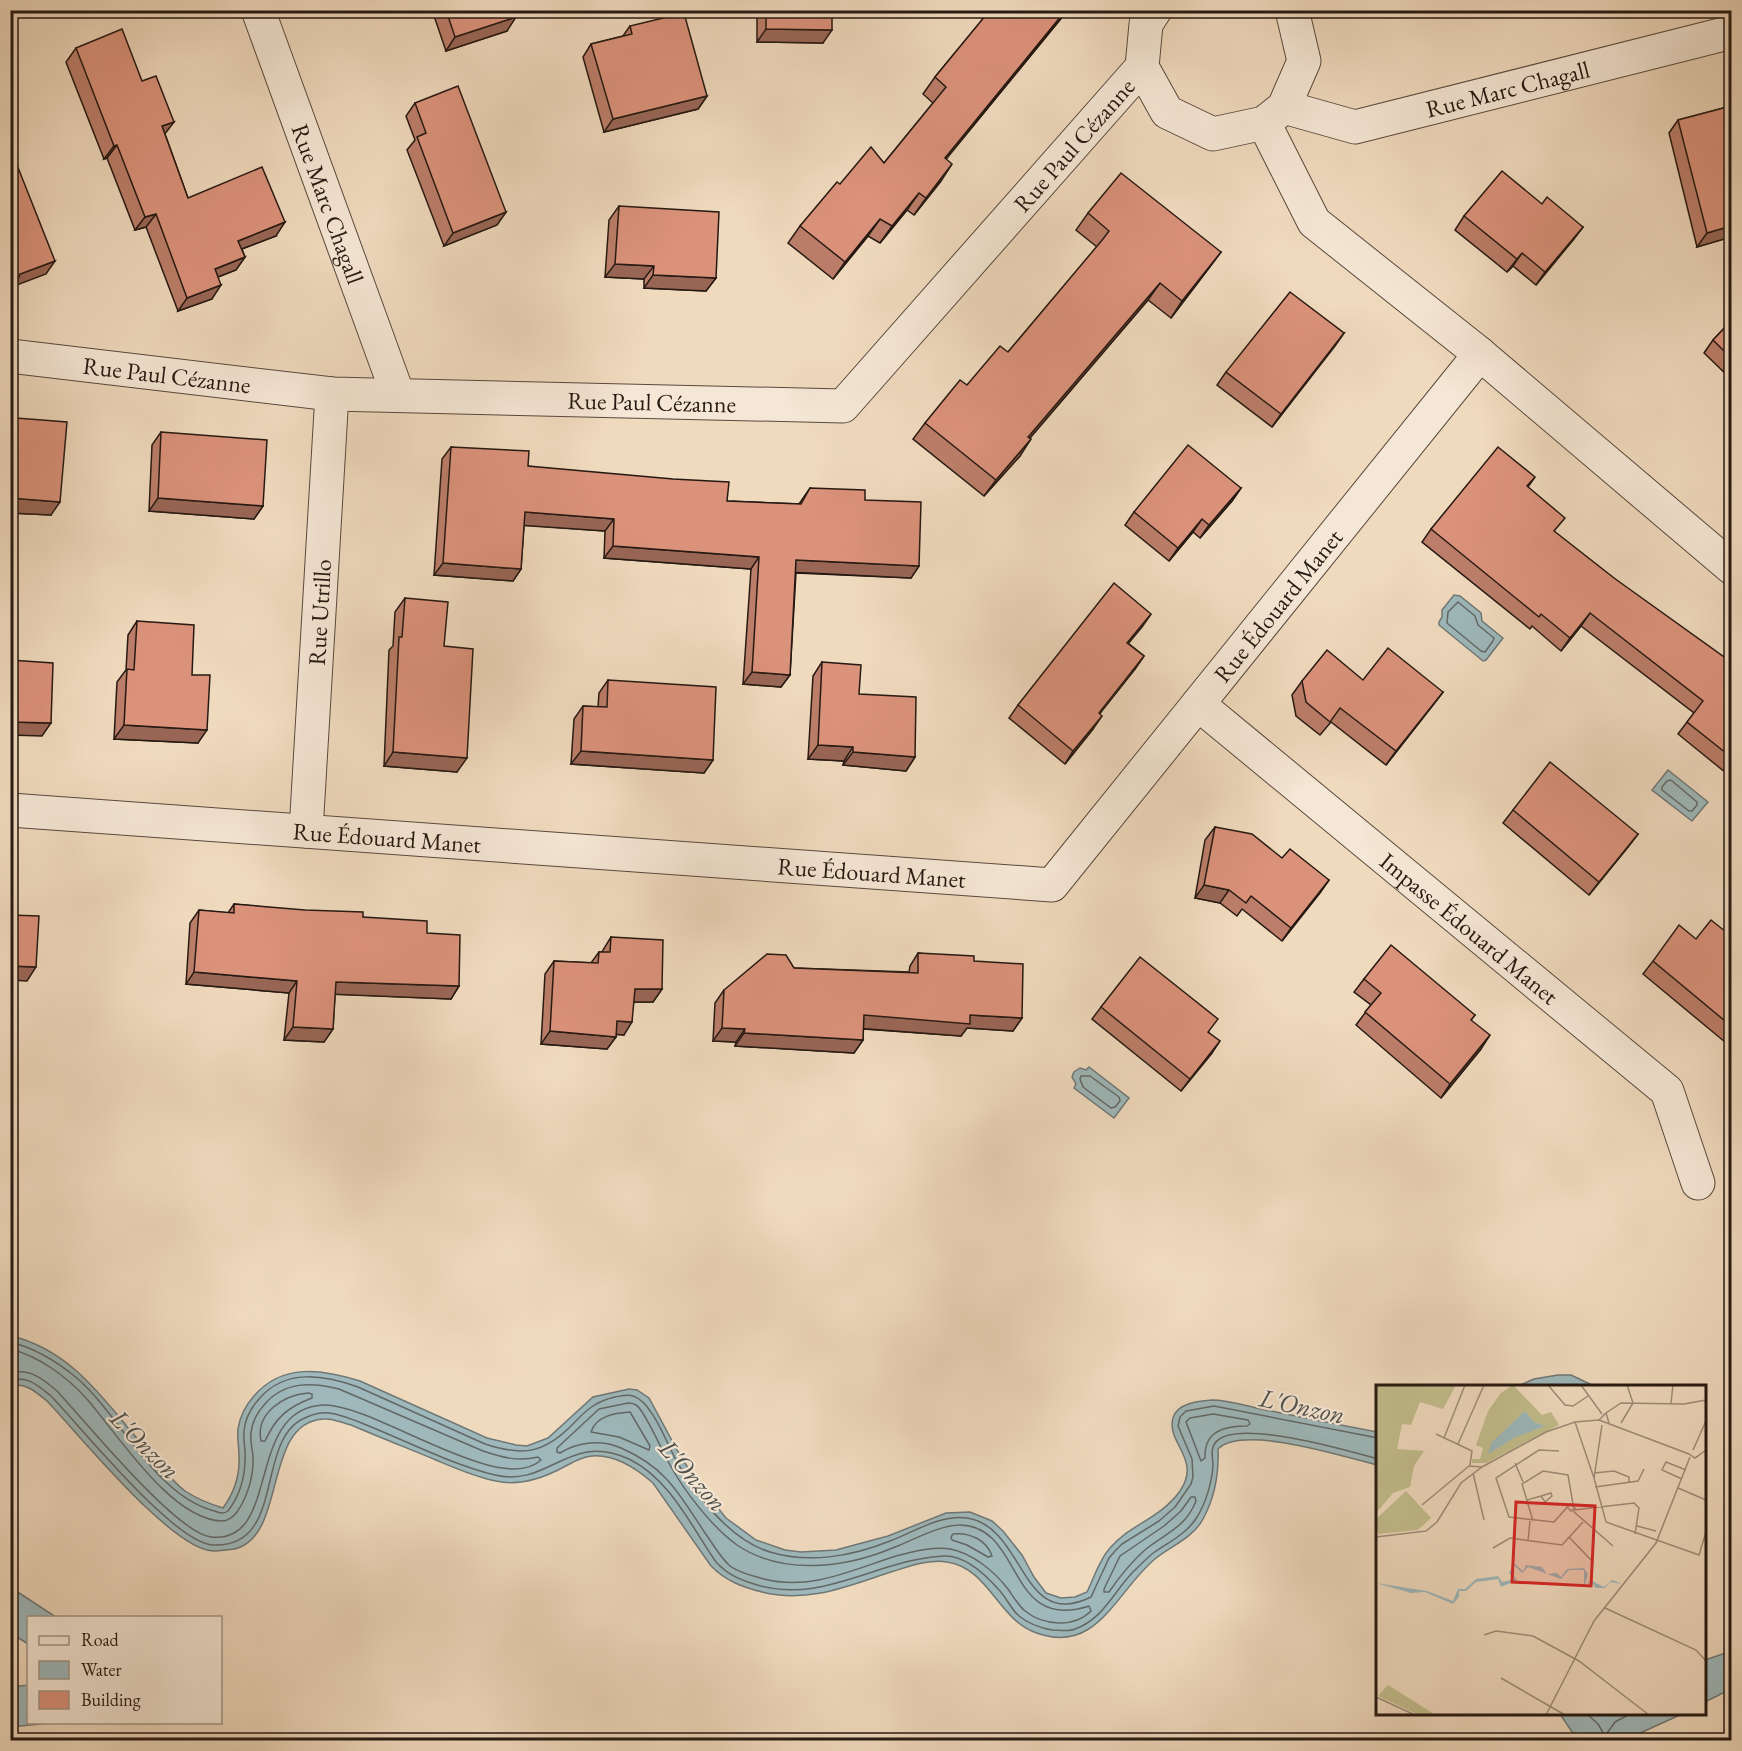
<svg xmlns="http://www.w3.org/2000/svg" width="1742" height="1751" font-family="'EB Garamond',serif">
  <rect width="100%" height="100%" fill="#f0dabe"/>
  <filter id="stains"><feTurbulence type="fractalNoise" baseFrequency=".00333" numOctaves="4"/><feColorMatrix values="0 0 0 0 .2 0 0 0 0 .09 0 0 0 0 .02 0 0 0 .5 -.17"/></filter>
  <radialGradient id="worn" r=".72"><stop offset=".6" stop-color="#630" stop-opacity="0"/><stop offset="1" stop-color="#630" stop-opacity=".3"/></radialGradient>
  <g fill="#9eb8bb" stroke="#6e7877" stroke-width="1.5">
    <polygon points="1454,595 1460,596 1481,613 1482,621 1503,638 1486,660 1483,661 1439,625 1439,622 1442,617 1442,610"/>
    <polygon points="1668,770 1708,802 1692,821 1652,790"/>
    <polygon points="1089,1067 1129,1098 1114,1118 1074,1088 1076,1084 1072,1077 1074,1072 1080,1068 1086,1070"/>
    <path d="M11,1336c66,15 100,75 143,122 9,11 19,24 31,33 12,8 25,13 38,17 11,-15 17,-33 16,-52 0,-9 -2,-18 -1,-27 2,-13 7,-23 16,-33 28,-33 68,-27 106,-15l127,57 29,7 11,1 21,-8 45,-41 36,-8 8,1 12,8 33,61 23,33 21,26 30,22 29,10 16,2 35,-2 52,-14 58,-23 24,-1 22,9 11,10 19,24 12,22 12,16 15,5 14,-1 12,-5c7,-14 12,-32 23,-44 20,-24 49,-28 70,-57 22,-32 -14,-48 -7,-73 4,-15 26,-17 39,-18 16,0 34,6 49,9 39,8 78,16 116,23v33c-32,-8 -134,-41 -159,-16 1,24 -3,48 -15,70 -10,19 -32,27 -48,40 -39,32 -58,98 -121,73 -36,-14 -46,-64 -87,-70 -17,-3 -37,4 -53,9 -44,14 -85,33 -132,21 -20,-5 -36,-11 -51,-26l-58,-83c-16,-14 -39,-29 -61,-27 -12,1 -20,7 -30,12 -19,10 -44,18 -66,13 -21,-4 -41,-13 -60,-21 -29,-12 -57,-23 -85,-35 -9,-2 -18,-7 -27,-6 -61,3 -37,112 -86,129 -6,2 -16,2 -23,3 -41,2 -137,-118 -168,-150 -10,-8 -18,-16 -31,-16l-5,6z"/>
    <polygon points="1558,1375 1571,1375 1594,1386 1518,1386 1534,1379"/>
    <polygon points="10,1587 56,1617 28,1618 28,1644 11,1633"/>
    <polygon points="1731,1651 1731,1689 1705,1702 1705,1660"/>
    <polygon points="28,1685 28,1722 50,1723 11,1727 11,1687"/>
    <polygon points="1560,1714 1682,1714 1625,1740 1585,1740 1572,1732"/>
  </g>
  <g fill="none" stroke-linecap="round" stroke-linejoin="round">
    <g stroke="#626866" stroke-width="1.5">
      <polygon points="1458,602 1475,616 1478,625 1494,638 1493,641 1485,652 1481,651 1447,623 1448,612"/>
      <polygon points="1671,780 1697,802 1697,805 1692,811 1689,811 1662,790 1662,787 1667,781"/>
      <polygon points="1081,1076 1090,1076 1119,1097 1120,1101 1115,1107 1111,1108 1083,1087 1080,1079"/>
      <path d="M10,1342c25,6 49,21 68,37 43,38 76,114 133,131 7,2 11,5 17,1 12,-16 17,-33 17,-52 1,-9 -2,-18 -1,-28 1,-13 7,-23 15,-32 26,-31 65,-24 99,-12l127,57c39,13 60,9 89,-21 13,-14 23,-22 41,-26 6,-1 13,-3 18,-1 19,5 35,50 44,66 21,35 53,78 93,90 39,12 83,4 120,-11 24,-9 51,-27 77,-23 59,9 53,114 124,79l18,-39 6,-7 7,-7 37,-23 16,-14 16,-23 2,-7 -1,-18 -14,-33 2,-9 6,-6 28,-5 164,32"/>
      <path d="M10,1349c29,7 57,28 76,49 31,35 85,122 136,123 7,0 11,-4 15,-9 11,-16 17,-37 16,-56 -1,-8 -3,-15 -2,-23 1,-11 6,-20 13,-28 20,-24 48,-23 75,-16l144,62c18,6 35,11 55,6l3,3c-40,38 -168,-57 -218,-55 -79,4 -41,140 -112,132 -35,-4 -126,-116 -154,-146 -14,-12 -27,-23 -47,-18"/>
      <path d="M10,1382c15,-9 30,5 41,14 30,31 123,147 162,149 75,3 40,-108 94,-128 7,-3 14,-5 22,-4 16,2 32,10 47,16 39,16 78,36 119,46 54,13 74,-44 134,-16 41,20 62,67 87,103 11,12 22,17 38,22 68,22 123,-25 190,-28 21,-1 43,20 56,35 7,8 11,18 19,25 10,8 21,12 33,14 8,0 16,2 23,-1 28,-10 38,-36 57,-56 6,-6 13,-13 20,-19 15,-11 35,-20 45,-37 9,-14 15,-35 16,-52 0,-5 -2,-12 0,-18 11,-34 139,5 165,12"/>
      <path d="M308,1393l4,1v4c-24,9 -36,19 -47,43h-4c-6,-28 23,-46 47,-48z"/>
      <path d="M628,1403c5,0 9,1 12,6 12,17 20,38 30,56 15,27 42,62 67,80 46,31 109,23 158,2 18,-7 45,-22 65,-22 64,1 46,108 129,81l2,5c-17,17 -47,15 -66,0 -7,-6 -12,-15 -17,-22 -14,-18 -36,-36 -58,-40 -17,-3 -38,3 -54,7 -44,14 -86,35 -132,23 -11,-3 -25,-6 -34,-13 -10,-9 -17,-22 -25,-33 -26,-39 -38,-65 -84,-85 -20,-9 -43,-6 -61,5l-3,-1v-4l42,-39z"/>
      <path d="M630,1412l20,34 -1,4 -30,-13 -28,-5c5,-16 24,-19 39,-20z"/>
      <path d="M1213,1414l35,6 2,4 -3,2c-23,0 -43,5 -42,32l-4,3 -15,-39 4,-4z"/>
      <path d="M1191,1497h4l1,4c-10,26 -30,32 -50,48 -15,13 -26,27 -37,43h-5v-3l16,-33 44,-30 17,-15z"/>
      <path d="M953,1534c16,-2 34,6 39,22l-4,1 -21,-12 -15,-5 -1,-3z"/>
      <polyline points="1587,1714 1598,1724 1605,1736 1615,1722 1630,1714"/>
    </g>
    <g stroke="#58493d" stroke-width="35">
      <g id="minor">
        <path id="s1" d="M258,10l140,385"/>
        <polyline points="1155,10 1146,24 1142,67 1167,112 1213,134 1264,123 1284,107 1304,61 1292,10"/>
        <path id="s2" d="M1284,107l71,20 377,-95"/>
        <polyline points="1264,123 1314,222 1480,354 1732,568"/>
        <path id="s3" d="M10,356l322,38 511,12 299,-339"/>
        <path id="s4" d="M1198,704l469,387 31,92"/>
        <path id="s5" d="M10,810l1042,75 428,-531"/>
        <path id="s6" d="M306,831l26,-437"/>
      </g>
    </g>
    <use href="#minor" stroke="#f5e7d5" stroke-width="33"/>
  </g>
  <g fill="#bc7e6a" stroke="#261912" stroke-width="1.5">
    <polygon points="432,10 514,10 507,31 446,51"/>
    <polygon points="757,10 832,10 823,43 757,42"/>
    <polygon points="985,10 1068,10 946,159 941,181 914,215 907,210 880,243 868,236 833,279 788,243 800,226 840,184 884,163 933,103 923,94 935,77 988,13"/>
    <polygon points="630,26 707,96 698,109 604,132 583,57 591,44 623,36"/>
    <polygon points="76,48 142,81 165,134 188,198 276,236 242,249 245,257 236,270 218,277 212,299 178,311 146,227 135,230 107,158 104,159 66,62"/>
    <polygon points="415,103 506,212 497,225 444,246 407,150 415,140 406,116"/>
    <polygon points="1731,106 1731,237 1697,247 1669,133 1678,120"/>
    <polygon points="1542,204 1583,227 1573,240 1536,285 1513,266 1507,272 1455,230 1464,216"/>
    <polygon points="619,206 716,278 706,291 644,288 644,279 605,277 609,220"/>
    <polygon points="1088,213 1221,252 1171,318 1148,300 1030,438 1020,456 984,496 913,439 925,423 967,385 1008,352 1097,247 1076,230"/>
    <polygon points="1731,321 1731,379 1704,353 1713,340"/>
    <polygon points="1344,333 1272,427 1217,385 1226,372"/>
    <polygon points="16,418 51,515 10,513 10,426"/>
    <polygon points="161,432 263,506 254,519 149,511 152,445"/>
    <polygon points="451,447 528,466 727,501 799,504 810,488 865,500 919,566 911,578 796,573 790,675 781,687 743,684 751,569 604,558 605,531 524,525 521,569 513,581 434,575 442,459"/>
    <polygon points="1535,477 1528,487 1555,532 1731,670 1731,777 1678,734 1694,713 1581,626 1561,651 1532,626 1530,629 1422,542 1431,529"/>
    <polygon points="1241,488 1232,501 1200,538 1193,532 1169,561 1125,525 1134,512"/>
    <polygon points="405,598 444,646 457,772 384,766 389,650 393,646 395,612"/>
    <polygon points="1151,614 1128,643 1144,656 1135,669 1099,714 1093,729 1065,764 1009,718 1018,705"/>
    <polygon points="137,621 192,675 198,743 114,739 117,682 126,670 128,635"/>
    <polygon points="822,662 859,694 915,757 906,771 843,765 844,761 808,759 813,676"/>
    <polygon points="608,680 713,760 704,773 571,764 574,719 583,706 598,707 599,693"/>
    <polygon points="1363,680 1443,692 1433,705 1386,765 1331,722 1320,735 1296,716 1292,695 1302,681"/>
    <polygon points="1513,810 1638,834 1628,847 1589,895 1503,823"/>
    <polygon points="1215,827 1329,880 1282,941 1242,909 1237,916 1220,903 1195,898 1205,840"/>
    <polygon points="234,904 363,917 427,933 459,986 451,999 335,994 333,1029 324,1042 284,1040 289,993 186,984 190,923 199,910 228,913"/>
    <polygon points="1731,936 1731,1047 1643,974 1653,961 1696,939"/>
    <polygon points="611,937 662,989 653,1002 634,1002 624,1035 616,1034 616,1037 607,1049 541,1044 545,974 554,961 591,963 599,952 602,952 603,950"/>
    <polygon points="918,953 974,961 1022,1018 1013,1031 967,1028 961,1036 863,1029 863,1040 854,1053 735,1046 736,1042 713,1041 715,1003 724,990 794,968 909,972 910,966"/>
    <polygon points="1364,979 1475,1015 1471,1020 1481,1049 1441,1098 1356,1025 1371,1005 1354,992"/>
    <polygon points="1101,1007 1209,1032 1212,1053 1181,1091 1092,1019"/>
  </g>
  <g fill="#996656" stroke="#261912" stroke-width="1.5">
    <polygon points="1066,10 1068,10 933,175 945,158"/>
    <polygon points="1432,10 1442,10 1429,15"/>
    <polygon points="516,17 507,31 446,51 455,37"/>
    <polygon points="766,29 832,30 823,43 757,42"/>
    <polygon points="707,96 698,109 604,132 613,119"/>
    <polygon points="174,122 164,135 162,126"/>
    <polygon points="117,145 107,158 104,159 114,146"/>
    <polygon points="952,164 941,181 914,215 926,198"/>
    <polygon points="919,193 907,210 880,243 892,226"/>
    <polygon points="506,212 497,225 444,246 453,233"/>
    <polygon points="156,214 146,227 135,230 145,217"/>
    <polygon points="880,219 868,236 833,279 845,262"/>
    <polygon points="285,222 276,236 228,254 238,241"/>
    <polygon points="1731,226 1731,237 1697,247 1707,233"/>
    <polygon points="1583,227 1573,240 1536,285 1545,272"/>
    <polygon points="1221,252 1209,268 1171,318 1182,301"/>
    <polygon points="1522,253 1513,266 1507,272 1517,259"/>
    <polygon points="245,257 236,270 205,282 215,269"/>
    <polygon points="55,261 46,274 14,286 15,287 10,293 10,285 20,274"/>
    <polygon points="615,264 654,266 644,279 605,277"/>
    <polygon points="653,275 716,278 706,291 644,288"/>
    <polygon points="1160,283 1148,300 1017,453 1028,437"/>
    <polygon points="221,285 212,299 178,311 187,298"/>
    <polygon points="1344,333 1335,346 1272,427 1281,414"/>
    <polygon points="1031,439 1020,456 984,496 996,480"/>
    <polygon points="1241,488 1232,501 1200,538 1209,525"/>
    <polygon points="10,498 60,502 51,515 10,513"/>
    <polygon points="158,498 263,506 254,519 149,511"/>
    <polygon points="525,512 614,519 605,531 517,525"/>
    <polygon points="1202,519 1193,532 1169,561 1178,548"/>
    <polygon points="613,546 759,557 751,569 604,558"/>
    <polygon points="796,560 919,566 911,578 788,572"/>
    <polygon points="443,563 521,569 513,581 434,575"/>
    <polygon points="1590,613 1581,626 1561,651 1570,638"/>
    <polygon points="1151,614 1142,627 1118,656 1127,643"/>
    <polygon points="1144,656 1135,669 1090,726 1099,713"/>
    <polygon points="752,672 790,675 781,687 743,684"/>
    <polygon points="1443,692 1433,705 1386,765 1396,751"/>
    <polygon points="1102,716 1093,729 1065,764 1073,751"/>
    <polygon points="10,722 51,723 42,736 10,735"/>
    <polygon points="124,725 207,730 198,743 114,739"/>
    <polygon points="818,745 853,747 844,761 808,759"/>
    <polygon points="581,751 713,760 704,773 571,764"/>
    <polygon points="393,752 467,758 457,772 384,766"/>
    <polygon points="853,752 915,757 906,771 843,765"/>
    <polygon points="1638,834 1628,847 1589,895 1599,882"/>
    <polygon points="1329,880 1320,893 1282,941 1291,928"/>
    <polygon points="1204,885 1229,890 1220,903 1195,898"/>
    <polygon points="10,966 36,967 27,981 10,980"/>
    <polygon points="194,972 297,981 289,993 186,984"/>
    <polygon points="336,982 459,986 451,999 327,994"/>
    <polygon points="635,989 662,989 653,1002 626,1002"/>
    <polygon points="864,1015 970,1015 1022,1018 1013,1031 967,1028 961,1036 855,1028"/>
    <polygon points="617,1021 632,1022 624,1035 608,1034"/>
    <polygon points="293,1027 333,1029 324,1042 284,1040"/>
    <polygon points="722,1028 745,1029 736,1042 713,1041"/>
    <polygon points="550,1031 616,1037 607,1049 541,1044"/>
    <polygon points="744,1033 863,1040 854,1053 735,1046"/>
    <polygon points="1490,1035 1481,1049 1441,1098 1450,1084"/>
    <polygon points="1220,1041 1212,1053 1181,1091 1190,1079"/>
  </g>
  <g fill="#db927b" stroke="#261912" stroke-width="1.5">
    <polygon points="446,10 514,10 516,17 455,37"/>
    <polygon points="766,10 832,10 832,30 766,29"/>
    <polygon points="990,10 1066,10 945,158 952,164 926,198 919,193 892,226 880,219 845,262 800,226 837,182 840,184 871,147 884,163 946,87 935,77"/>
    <polygon points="684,13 707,96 613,119 591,44 632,34 630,26"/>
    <polygon points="122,29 142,81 156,76 174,122 162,126 188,198 262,167 285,222 238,241 245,257 215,269 221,285 187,298 156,214 145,217 117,145 114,146 76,48"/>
    <polygon points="458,86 506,212 453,233 417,137 426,133 415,103"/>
    <polygon points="1731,106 1731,226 1707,233 1678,120"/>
    <polygon points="17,165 55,261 20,274 15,287 10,285 10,167"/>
    <polygon points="1502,171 1542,204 1547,197 1583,227 1545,272 1522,253 1517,259 1464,216"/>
    <polygon points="1121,173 1221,252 1182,301 1160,283 1028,437 1031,439 996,480 925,423 960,380 967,385 1000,346 1008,352 1103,239 1109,231 1088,213"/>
    <polygon points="619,206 719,212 716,278 653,275 654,266 615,264"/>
    <polygon points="1290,292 1344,333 1281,414 1226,372"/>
    <polygon points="1731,321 1731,358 1713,340"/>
    <polygon points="16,418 67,422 60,502 10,498 10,439 14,439"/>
    <polygon points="161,432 267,440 263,506 158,498"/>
    <polygon points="1188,445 1241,488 1209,525 1202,519 1178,548 1134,512"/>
    <polygon points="451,447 529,451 528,466 673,479 729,482 727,501 801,504 810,488 865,490 865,500 921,502 919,566 796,560 790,675 752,672 759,557 613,546 614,519 525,512 521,569 443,563"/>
    <polygon points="1498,447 1535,477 1527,486 1565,518 1554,531 1614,578 1731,662 1731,665 1729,668 1731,670 1731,757 1687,722 1703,701 1590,613 1570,638 1541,614 1539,617 1431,529"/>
    <polygon points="1114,583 1151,614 1127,643 1144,656 1099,713 1102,716 1073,751 1018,705"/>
    <polygon points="405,598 448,602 444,646 473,649 467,758 393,752 399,637 402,637"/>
    <polygon points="137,621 194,625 192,675 210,675 207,730 124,725 127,669 134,670"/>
    <polygon points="1388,648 1443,692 1396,751 1340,708 1330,722 1306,702 1302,681 1327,650 1363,680"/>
    <polygon points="10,660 53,663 51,723 10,722"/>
    <polygon points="822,662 861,665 859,694 916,697 915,757 853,752 853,747 818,745"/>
    <polygon points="608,680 716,687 713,760 581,751 583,706 607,707"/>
    <polygon points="1550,762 1638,834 1599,882 1513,810"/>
    <polygon points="1215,827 1252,834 1282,858 1290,849 1329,880 1291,928 1251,896 1246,903 1229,890 1204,885"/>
    <polygon points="234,904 305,910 363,912 363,917 427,921 427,933 460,935 459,986 336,982 333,1029 293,1027 297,981 194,972 199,910 234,913"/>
    <polygon points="10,915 39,916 36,967 10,966"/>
    <polygon points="1711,920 1731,936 1731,1026 1653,961 1679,925 1696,939"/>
    <polygon points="611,937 663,940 662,989 635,989 632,1022 617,1021 616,1037 550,1031 554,961 598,963 599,952 610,952"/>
    <polygon points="1391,945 1475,1015 1471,1020 1490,1035 1450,1084 1365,1012 1381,993 1364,979"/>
    <polygon points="918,953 974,956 974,961 1023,964 1022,1018 970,1015 970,1024 864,1015 863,1040 744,1033 745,1029 722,1028 724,990 767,954 786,955 794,968 918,973"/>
    <polygon points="1140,957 1218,1019 1208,1032 1220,1041 1190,1079 1101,1007"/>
  </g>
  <g text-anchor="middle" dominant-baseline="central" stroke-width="4.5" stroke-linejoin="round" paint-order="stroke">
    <g font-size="24" fill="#261912" stroke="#f5e7d5">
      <text stroke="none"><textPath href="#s2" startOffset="231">Rue Marc Chagall</textPath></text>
      <text stroke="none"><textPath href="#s3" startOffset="1184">Rue Paul Cézanne</textPath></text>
      <text stroke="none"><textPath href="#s1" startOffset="206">Rue Marc Chagall</textPath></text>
      <text stroke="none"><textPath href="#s3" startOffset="158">Rue Paul Cézanne</textPath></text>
      <text stroke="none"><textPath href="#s3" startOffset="644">Rue Paul Cézanne</textPath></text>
      <text stroke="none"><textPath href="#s5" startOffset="1404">Rue Édouard Manet</textPath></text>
      <text stroke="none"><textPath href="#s6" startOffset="219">Rue Utrillo</textPath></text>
      <text stroke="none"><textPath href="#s5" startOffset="378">Rue Édouard Manet</textPath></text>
      <text stroke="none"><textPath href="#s5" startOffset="864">Rue Édouard Manet</textPath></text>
      <text stroke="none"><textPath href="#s4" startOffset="352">Impasse Édouard Manet</textPath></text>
    </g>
    <g font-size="26" font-style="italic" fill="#50514d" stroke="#f5e7d5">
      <text transform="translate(1302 1406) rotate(12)">L'Onzon</text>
      <text transform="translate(145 1444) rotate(45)">L'Onzon</text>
      <text transform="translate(693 1475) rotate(48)">L'Onzon</text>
    </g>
  </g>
  <g transform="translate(1376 1385)">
    <rect width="330" height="330" fill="#f0dabe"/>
    <path d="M0,0h80l-13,24 -23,-7 -9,23 -9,-1 -5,25 27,2 -10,15 -4,21 -17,6 -17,20zM137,0l29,30 9,-3 8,13 -73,38h-14v-4h8l3,-11 -7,-3 12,-34 13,-18zM30,106l25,27 -13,12 -40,4 -2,-15zM12,300l46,29v1h-15l-41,-19z" fill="#c2bd8c"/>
    <path d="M149,26l9,11 11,4 -31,12 -26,16 3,-11zM138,178l9,8 3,-6 16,2 5,7 10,-1 4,4 6,-8 17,-1 4,6 -3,10 7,-3 12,6 8,-7 10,4 -12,-2 -5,6h-9l-4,-5 -8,1v-14h-15l-8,9 -33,-12 -6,6 -8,-8 -3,7 6,8 -16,7 -3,-8 -22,3 -10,9h-7v6l-6,7 -28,-12 -14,1 -35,-10 51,8 26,10 5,-12h7l11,-10 22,-3 4,6 13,-3 -6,-6z" fill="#9eb8bb"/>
    <path fill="none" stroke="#9f8d79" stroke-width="1.5" d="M172,0l17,20 8,1 15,-10M205,0l21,29M251,0l6,18M295,18l2,-18M230,28l15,-10 63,1 22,-4M223,35l90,34M223,35l7,-7 3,10M199,37l19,56M245,38l12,-20M226,40l-8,53 12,44 93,33 7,-23M60,49l36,17 -2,14M68,53l21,-53M82,59l26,-59M317,65l13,-29M183,66l-20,-1 -43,28 13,39 45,5 16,-18 5,4 -4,3 -3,-3M313,69l6,4 11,-8M139,78l8,19M97,88l11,47M218,88l20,-2 15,6v5M306,94l-20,-9 4,-8 20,8M219,102l43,-6 6,-12M302,103l28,12M151,115l14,-4 10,-3 1,3 -7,6 -4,-6M46,120l47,-39 13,1M198,125l60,-7 5,5 -4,26M197,126l40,35M157,136l-11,-37 21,-13 25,4 5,29M261,141l19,5M0,152l50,-6 11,-9 24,-39 21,-16 64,-35 29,-10 24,-2M193,152l22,23M152,156l2,-20M117,163l17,-10 52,7 21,-23M229,223l91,42 10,11M108,250l12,-4 37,5 46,25 70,54M125,293l64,37M0,312l39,18M170,330l48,-94 62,-78 34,-86"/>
    <path fill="#d62828" fill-opacity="0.15" stroke="#d62828" stroke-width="3" d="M140,117l79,4 -4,80 -79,-4z"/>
    <rect width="330" height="330" fill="none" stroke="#261912" stroke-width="3"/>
  </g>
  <rect width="1742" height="1751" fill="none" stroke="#f0dabe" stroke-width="36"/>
  <rect x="12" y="12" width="1718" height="1727" fill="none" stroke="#261912" stroke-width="3"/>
  <rect x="18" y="18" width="1706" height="1715" fill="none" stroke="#261912" stroke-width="1.5"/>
  <rect x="27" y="1616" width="195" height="108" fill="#f5e7d5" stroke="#a29587" stroke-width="1.5"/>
  <rect x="39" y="1636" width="30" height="9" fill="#f5e7d5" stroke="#a29587" stroke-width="1.5"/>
  <text x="81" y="1646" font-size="18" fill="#261912">Road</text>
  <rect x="39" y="1661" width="30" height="18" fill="#9eb8bb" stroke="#a29587" stroke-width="1.5"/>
  <text x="81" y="1676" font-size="18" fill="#261912">Water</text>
  <rect x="39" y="1691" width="30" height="18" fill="#db927b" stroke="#a29587" stroke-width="1.5"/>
  <text x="81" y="1706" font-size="18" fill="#261912">Building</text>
  <rect width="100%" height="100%" filter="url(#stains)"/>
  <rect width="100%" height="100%" fill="url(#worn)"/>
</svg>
